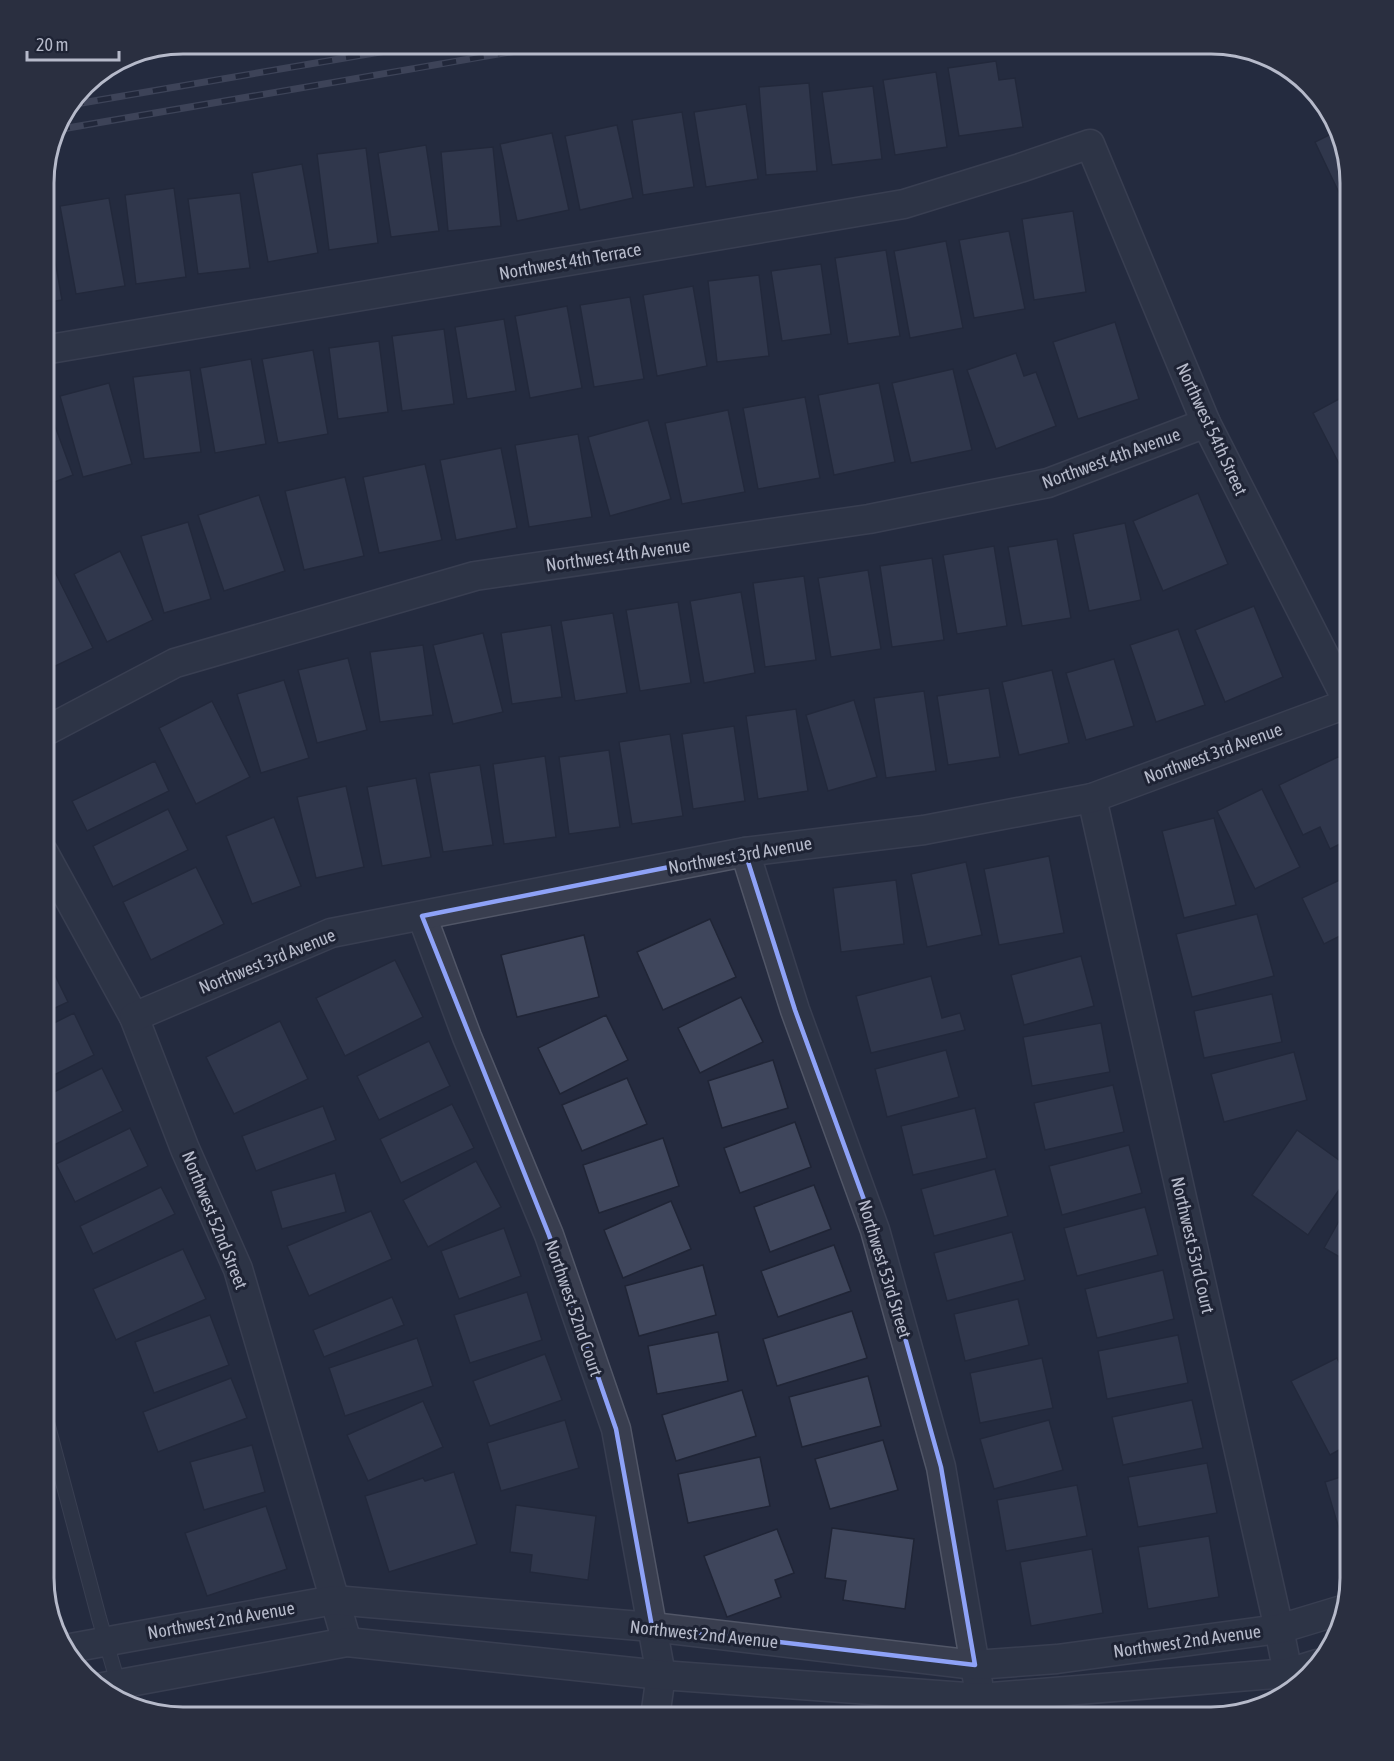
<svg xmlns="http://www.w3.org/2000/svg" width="1394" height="1761" font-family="'Asap Condensed',sans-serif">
  <rect width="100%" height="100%" fill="#252b3f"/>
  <g fill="#3f465c" stroke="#202536" stroke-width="1.5">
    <polygon points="996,61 999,80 1015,78 1023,127 959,136 948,68"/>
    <polygon points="936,72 947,147 895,155 883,80"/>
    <polygon points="809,83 817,171 766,175 759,87"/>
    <polygon points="873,86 882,159 832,165 822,92"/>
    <polygon points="746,104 758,179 706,187 694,112"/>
    <polygon points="682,112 694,187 643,195 632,120"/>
    <polygon points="617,125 633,198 580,210 565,136"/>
    <polygon points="1335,132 1350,183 1350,216 1315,142"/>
    <polygon points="552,133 569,210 517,221 500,144"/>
    <polygon points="426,145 439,231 391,237 378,153"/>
    <polygon points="493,147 501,226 448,231 441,152"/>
    <polygon points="366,148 378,243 329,250 317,154"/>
    <polygon points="302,164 318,253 268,262 252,173"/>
    <polygon points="174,188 186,277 136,284 125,195"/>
    <polygon points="240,193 250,268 198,274 188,199"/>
    <polygon points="109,198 125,286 76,294 60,206"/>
    <polygon points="1073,211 1086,292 1034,300 1022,219"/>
    <polygon points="49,225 62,300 44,303 44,226"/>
    <polygon points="1009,231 1025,309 974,318 959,240"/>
    <polygon points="946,241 963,328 910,338 894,251"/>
    <polygon points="886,250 900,336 848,344 835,258"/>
    <polygon points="821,264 831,334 782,341 771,271"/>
    <polygon points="759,275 769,356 717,362 708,281"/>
    <polygon points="693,286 707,366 657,376 643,295"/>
    <polygon points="630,297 644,379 594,387 580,305"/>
    <polygon points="567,306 582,388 530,398 515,316"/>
    <polygon points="504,319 516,391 467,399 455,327"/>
    <polygon points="1115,322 1139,399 1078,419 1053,342"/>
    <polygon points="444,329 454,404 402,411 392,336"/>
    <polygon points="379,341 388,412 338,419 329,348"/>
    <polygon points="313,350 328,434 278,443 262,359"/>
    <polygon points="1016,353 1024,376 1036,372 1056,426 996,449 967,370"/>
    <polygon points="251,359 266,444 215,453 200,368"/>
    <polygon points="953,369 972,450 911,463 892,383"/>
    <polygon points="190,370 201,452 144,459 133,377"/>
    <polygon points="109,383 132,464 83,477 60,396"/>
    <polygon points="879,383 895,462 834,475 818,395"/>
    <polygon points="1350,393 1350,485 1313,413"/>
    <polygon points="44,396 73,475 44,486"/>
    <polygon points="805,397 820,478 758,489 743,408"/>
    <polygon points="728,410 745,492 682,504 665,423"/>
    <polygon points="648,420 671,499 610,516 588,437"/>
    <polygon points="578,434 592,517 529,527 515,445"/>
    <polygon points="501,448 517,528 456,540 440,460"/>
    <polygon points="425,464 442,540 379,553 363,477"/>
    <polygon points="345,477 364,556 304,570 285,491"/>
    <polygon points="1198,493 1228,564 1163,591 1133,521"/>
    <polygon points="259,495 285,571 224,591 198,515"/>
    <polygon points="188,522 211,599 164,613 141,536"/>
    <polygon points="1125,523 1141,600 1089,611 1073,534"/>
    <polygon points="1057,539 1071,618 1022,626 1008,547"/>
    <polygon points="994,546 1007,626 957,634 943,555"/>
    <polygon points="120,551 153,620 107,642 74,574"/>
    <polygon points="932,558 944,640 892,647 880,566"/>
    <polygon points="53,568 93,648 47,670 44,662 44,572"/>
    <polygon points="868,570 881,649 831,657 818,578"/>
    <polygon points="804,576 816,660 765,667 753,583"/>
    <polygon points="741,592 755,673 704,683 690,601"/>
    <polygon points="678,602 691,683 640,691 626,610"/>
    <polygon points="1254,606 1283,677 1225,702 1195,630"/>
    <polygon points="613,613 627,693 575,701 561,621"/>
    <polygon points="551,625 562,697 512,704 501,633"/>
    <polygon points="1178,629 1205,705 1156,722 1130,645"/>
    <polygon points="483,633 503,712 453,724 433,645"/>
    <polygon points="423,645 433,715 380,722 370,652"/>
    <polygon points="348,658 367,730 317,743 298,670"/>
    <polygon points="1114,659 1134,726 1086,740 1066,673"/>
    <polygon points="1052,670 1069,743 1019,755 1002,682"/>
    <polygon points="284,680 309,758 261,773 237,694"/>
    <polygon points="989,688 1000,757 948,765 937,696"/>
    <polygon points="924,691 936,771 886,778 874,698"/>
    <polygon points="854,700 877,777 828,791 806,715"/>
    <polygon points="212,701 250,777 196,804 159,728"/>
    <polygon points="796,709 808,791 758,799 746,716"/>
    <polygon points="734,726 745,801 693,809 682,734"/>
    <polygon points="670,734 683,816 632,824 619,742"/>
    <polygon points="609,750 620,827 569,834 559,757"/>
    <polygon points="545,756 556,837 504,844 493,764"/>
    <polygon points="1340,756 1350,778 1350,839 1330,849 1320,827 1303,835 1279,785"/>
    <polygon points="155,761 169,791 87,831 72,801"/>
    <polygon points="480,765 493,845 443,852 429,773"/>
    <polygon points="416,778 431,857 382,866 367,787"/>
    <polygon points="346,786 364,867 316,878 297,797"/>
    <polygon points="1262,789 1300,867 1255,889 1217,811"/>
    <polygon points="168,809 188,850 113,887 93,846"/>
    <polygon points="274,817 301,886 252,904 226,836"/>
    <polygon points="1214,818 1236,905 1184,918 1162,831"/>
    <polygon points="1049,856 1064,933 999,945 984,869"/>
    <polygon points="966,862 982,935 927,947 911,874"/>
    <polygon points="196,867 224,924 151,960 123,902"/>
    <polygon points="1350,875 1350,931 1324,944 1302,898"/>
    <polygon points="896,880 904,944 841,952 833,888"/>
    <polygon points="1257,914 1274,976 1192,997 1176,934"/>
    <polygon points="710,919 736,977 663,1010 637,952"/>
    <polygon points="584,935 599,997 517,1017 501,955"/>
    <polygon points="1350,945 1350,968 1342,950"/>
    <polygon points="1081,956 1094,1006 1024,1025 1011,975"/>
    <polygon points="395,960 423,1017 345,1056 316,998"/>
    <polygon points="53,971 68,1002 44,1013 44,975"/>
    <polygon points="931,976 942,1018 960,1013 965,1030 871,1053 856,996"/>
    <polygon points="1272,994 1282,1042 1204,1058 1194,1011"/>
    <polygon points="741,997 763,1042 700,1073 678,1028"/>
    <polygon points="74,1013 94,1055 44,1080 44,1028"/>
    <polygon points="606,1015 628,1060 560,1094 538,1048"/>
    <polygon points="280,1021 308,1079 234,1114 206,1057"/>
    <polygon points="1101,1023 1110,1072 1032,1086 1023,1037"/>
    <polygon points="429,1041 450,1086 379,1120 357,1076"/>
    <polygon points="946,1050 959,1097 887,1117 875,1069"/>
    <polygon points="1294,1052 1307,1100 1224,1122 1211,1074"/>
    <polygon points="773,1060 788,1108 722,1128 708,1081"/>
    <polygon points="102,1068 123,1111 44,1150 44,1097"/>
    <polygon points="627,1078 647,1124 582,1151 562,1105"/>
    <polygon points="1113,1085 1124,1132 1045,1150 1034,1103"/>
    <polygon points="452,1104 474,1148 401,1183 380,1139"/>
    <polygon points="323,1106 336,1140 256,1171 242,1136"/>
    <polygon points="975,1108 987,1158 913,1175 901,1126"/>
    <polygon points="795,1122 811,1167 740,1193 724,1148"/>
    <polygon points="130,1128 148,1166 75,1202 56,1164"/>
    <polygon points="1297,1130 1350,1168 1350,1174 1308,1235 1252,1195"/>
    <polygon points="663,1138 679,1186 599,1213 583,1165"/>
    <polygon points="1129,1145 1142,1193 1062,1215 1049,1166"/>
    <polygon points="476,1161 501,1207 428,1247 403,1200"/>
    <polygon points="995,1169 1008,1216 934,1236 921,1189"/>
    <polygon points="335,1173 346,1212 282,1229 271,1191"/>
    <polygon points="814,1185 831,1229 770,1252 754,1207"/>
    <polygon points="161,1187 175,1214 93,1254 80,1226"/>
    <polygon points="671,1201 691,1249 623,1278 604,1230"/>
    <polygon points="1350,1201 1350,1263 1324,1248"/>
    <polygon points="1145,1207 1158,1255 1077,1276 1064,1228"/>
    <polygon points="371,1211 392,1259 309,1296 287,1246"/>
    <polygon points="504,1228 521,1276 459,1299 441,1251"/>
    <polygon points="1012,1232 1025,1280 947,1301 934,1253"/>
    <polygon points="834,1245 851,1291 778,1317 761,1271"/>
    <polygon points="183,1249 206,1299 116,1340 93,1289"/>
    <polygon points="703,1265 716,1315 639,1336 625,1286"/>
    <polygon points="1163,1270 1174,1319 1097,1338 1085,1289"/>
    <polygon points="527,1292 542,1340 470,1363 454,1315"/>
    <polygon points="392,1297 404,1325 324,1357 313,1330"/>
    <polygon points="1018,1299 1029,1345 965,1361 954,1314"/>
    <polygon points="852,1311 867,1358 777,1386 763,1339"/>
    <polygon points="210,1315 229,1365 154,1393 135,1342"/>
    <polygon points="718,1332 728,1381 657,1394 648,1346"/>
    <polygon points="1178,1335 1188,1383 1107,1399 1098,1351"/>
    <polygon points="417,1338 433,1386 345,1416 329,1368"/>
    <polygon points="545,1354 562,1400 490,1426 473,1381"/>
    <polygon points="1042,1358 1053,1408 980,1423 970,1373"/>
    <polygon points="1337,1358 1350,1384 1350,1444 1330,1455 1291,1381"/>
    <polygon points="868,1376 881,1426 802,1447 789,1397"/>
    <polygon points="231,1378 247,1418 158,1452 143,1412"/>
    <polygon points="742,1390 756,1436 676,1461 662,1415"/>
    <polygon points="1192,1400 1203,1448 1123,1465 1112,1417"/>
    <polygon points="423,1401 443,1447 368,1481 347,1435"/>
    <polygon points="565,1420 579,1468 501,1491 487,1443"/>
    <polygon points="1049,1420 1063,1470 994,1489 980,1439"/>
    <polygon points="883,1440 898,1490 830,1509 815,1459"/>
    <polygon points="252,1445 265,1492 204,1510 190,1462"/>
    <polygon points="760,1457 770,1506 688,1523 678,1474"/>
    <polygon points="1207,1463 1217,1513 1138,1527 1128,1477"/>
    <polygon points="454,1472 477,1544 389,1572 365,1496 423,1478 425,1481"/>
    <polygon points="1350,1474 1350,1558 1348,1559 1325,1482"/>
    <polygon points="1077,1485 1087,1536 1006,1551 997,1500"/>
    <polygon points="516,1505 596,1516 588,1580 530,1572 532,1555 510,1552"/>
    <polygon points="266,1506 287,1569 207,1596 185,1533"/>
    <polygon points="832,1528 914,1539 905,1609 843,1600 846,1581 825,1578"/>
    <polygon points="777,1529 794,1573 775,1580 781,1597 727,1617 704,1556"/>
    <polygon points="1209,1536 1219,1597 1148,1609 1138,1547"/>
    <polygon points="1092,1549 1103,1613 1031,1626 1020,1562"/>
    <polygon points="378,1714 429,1716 429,1717 378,1717"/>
    <polygon points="459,1715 485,1717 459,1717"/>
  </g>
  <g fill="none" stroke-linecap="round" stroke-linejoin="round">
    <g stroke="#515667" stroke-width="16">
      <polyline id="lane" points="44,1411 99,1618 118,1683"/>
    </g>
    <g stroke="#515667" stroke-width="31">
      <g id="street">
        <polyline points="44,350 904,204 1020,168 1090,144 1206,423 1350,706"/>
        <polyline points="44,732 175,663 475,576 869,519 1048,483 1206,423"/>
        <polyline points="1092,798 1279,1629 1288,1673 1290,1692"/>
        <polyline points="745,852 795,1010 875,1230 941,1467 978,1683"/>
        <polyline points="44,853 134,1017 185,1149 238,1269 347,1642"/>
        <polyline points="422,916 467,1037 549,1235 616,1429 661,1675 655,1717"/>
        <polyline points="134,1017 331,933 745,852 924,830 1092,798 1349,703"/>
        <polyline points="65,1649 334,1600 652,1627 975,1665 1057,1659 1279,1629 1342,1610"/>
        <polyline points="103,1687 347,1642 661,1675 980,1698 1288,1673 1317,1664"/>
      </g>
    </g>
    <use href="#lane" stroke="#393e4f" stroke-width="14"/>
    <use href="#street" stroke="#393e4f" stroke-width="28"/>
    <g stroke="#5b6176" stroke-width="7">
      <g id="rail">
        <polyline points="70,105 427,44"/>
        <polyline points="56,130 557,44"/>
      </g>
    </g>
    <use href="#rail" stroke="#1e2334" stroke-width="4.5" stroke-dasharray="14" stroke-linecap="butt"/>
  </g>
  <path d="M0 0H1394V1761H0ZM745,852l50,158 80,220 66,237 34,198 -323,-38 -36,-198 -67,-194 -127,-319z" fill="#252b3f" fill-opacity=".55" fill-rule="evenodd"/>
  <path fill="none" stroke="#8ea2f7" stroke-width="4.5" stroke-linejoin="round" d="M745,852l50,158 80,220 66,237 34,198 -323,-38 -36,-198 -67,-194 -127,-319z"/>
  <g text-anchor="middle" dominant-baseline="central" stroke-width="6" stroke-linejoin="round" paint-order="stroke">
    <g font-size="18" fill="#b6baca" stroke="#1e2334">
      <text transform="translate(570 261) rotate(-10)">Northwest 4th Terrace</text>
      <text transform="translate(1212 429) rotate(65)">Northwest 54th Street</text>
      <text transform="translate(1111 458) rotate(-20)">Northwest 4th Avenue</text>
      <text transform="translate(618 555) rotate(-8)">Northwest 4th Avenue</text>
      <text transform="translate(1213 753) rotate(-20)">Northwest 3rd Avenue</text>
      <text transform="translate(740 855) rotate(-10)">Northwest 3rd Avenue</text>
      <text transform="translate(267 961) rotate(-22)">Northwest 3rd Avenue</text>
      <text transform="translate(215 1220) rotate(68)">Northwest 52nd Street</text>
      <text transform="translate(1193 1245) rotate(77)">Northwest 53rd Court</text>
      <text transform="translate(885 1269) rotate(73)">Northwest 53rd Street</text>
      <text transform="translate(574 1308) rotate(71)">Northwest 52nd Court</text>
      <text transform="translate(221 1620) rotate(-10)">Northwest 2nd Avenue</text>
      <text transform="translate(704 1634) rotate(6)">Northwest 2nd Avenue</text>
      <text transform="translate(1187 1641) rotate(-8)">Northwest 2nd Avenue</text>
    </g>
  </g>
  <path d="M0 0H1394V1761H0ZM183 54H1211A129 129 0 0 1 1340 183V1578A129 129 0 0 1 1211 1707H183A129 129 0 0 1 54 1578V183A129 129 0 0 1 183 54Z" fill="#2a2f40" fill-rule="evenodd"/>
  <path fill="none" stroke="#b6baca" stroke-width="3" d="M183 54H1211A129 129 0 0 1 1340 183V1578A129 129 0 0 1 1211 1707H183A129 129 0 0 1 54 1578V183A129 129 0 0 1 183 54Z"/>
  <path d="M27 51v9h92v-9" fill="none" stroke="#b6baca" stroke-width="3"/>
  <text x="36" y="51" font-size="18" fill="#b6baca" stroke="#1e2334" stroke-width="4.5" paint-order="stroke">20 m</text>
</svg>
